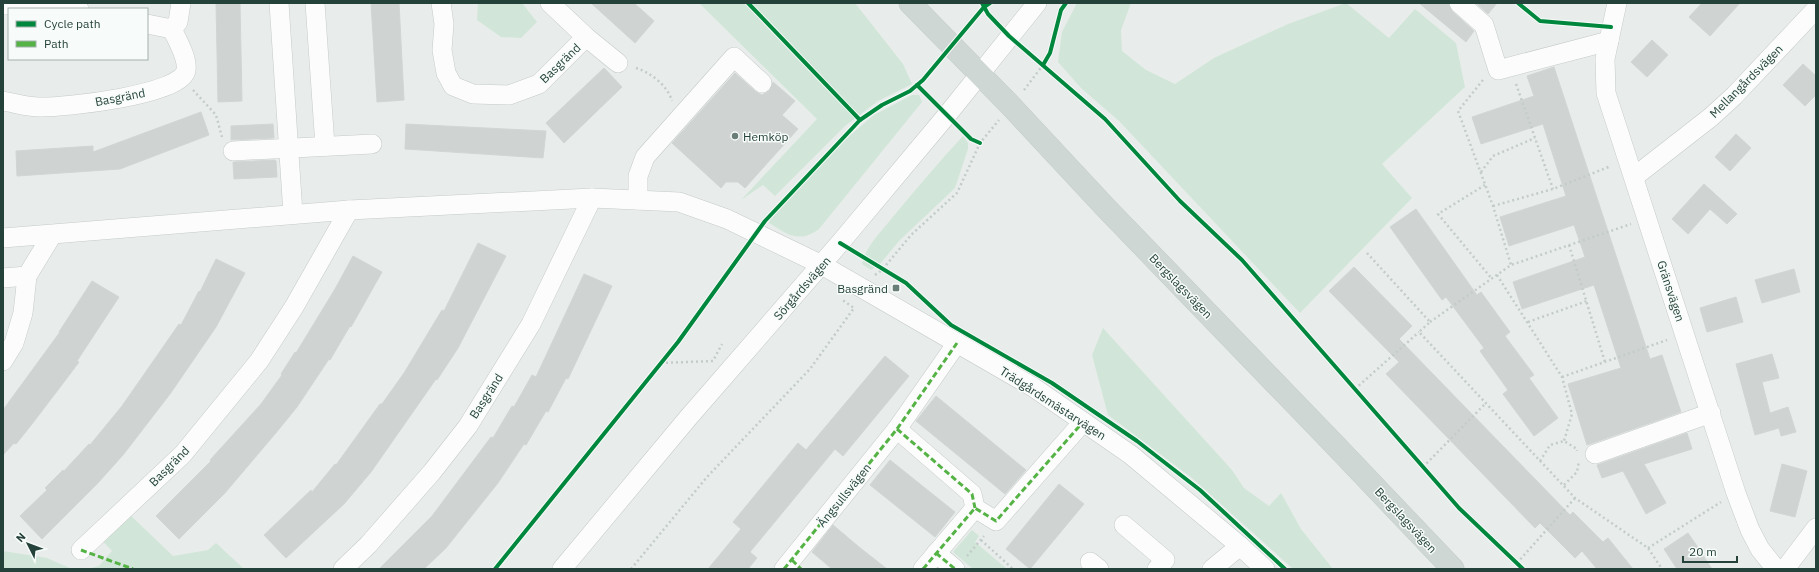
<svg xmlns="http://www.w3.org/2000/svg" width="1819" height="572" font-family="'IBM Plex Sans',sans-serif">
  <rect width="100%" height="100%" fill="#e8edeb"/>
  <g fill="#d1e6d8">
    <polygon points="478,3 522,3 537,22 521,38 501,37 477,20"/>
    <polygon points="699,3 855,3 903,64 912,84 878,101 845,126 775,196 763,185 741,200 817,119"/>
    <polygon points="1077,3 1131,3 1121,30 1122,51 1146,70 1175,84 1214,58 1288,24 1346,3 1389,38 1415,9 1456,43 1465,87 1382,164 1412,198 1300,313 1119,121 1081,88 1058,62 1062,32"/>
    <path d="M912,95h7l3,7 -103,127c-20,15 -32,5 -50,-6l2,-6 69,-73 34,-29z"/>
    <path d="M963,136l5,7v6l-13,39 -55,52 -21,25 -8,5 -9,-6c4,-18 19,-32 30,-46 23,-28 46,-55 71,-82z"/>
    <polygon points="1103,328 1232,470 1244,488 1269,506 1281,493 1301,529 1333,569 1293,569 1192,478 1108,415 1092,355"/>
    <polygon points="128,513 173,556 208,550 216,543 244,569 87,569 99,566 112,551 100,538"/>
    <polygon points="972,530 979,536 975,542 1007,569 973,569 953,552"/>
    <polygon points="3,551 47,558 72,569 3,569"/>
  </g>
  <g fill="#cfd4d2" stroke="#d1d6d4">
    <polygon points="216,3 240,3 242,101 218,102"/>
    <polygon points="371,3 399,3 404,100 377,102"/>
    <polygon points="591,3 634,3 654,21 635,43"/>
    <polygon points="1419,3 1448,3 1452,11 1474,31 1466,42"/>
    <polygon points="1476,3 1497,3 1488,14"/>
    <polygon points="1702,3 1740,3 1710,36 1689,17"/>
    <polygon points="1652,40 1668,55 1647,77 1631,62"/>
    <polygon points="1803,64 1816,76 1816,95 1805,106 1783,85"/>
    <polygon points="1554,67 1650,359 1662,355 1681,412 1587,445 1568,384 1621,368 1594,285 1522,309 1513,282 1585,257 1574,225 1509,246 1500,217 1566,196 1543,124 1481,144 1472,117 1534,96 1527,76"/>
    <polygon points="604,68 622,87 564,143 546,123"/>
    <polygon points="735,73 755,91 762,95 770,90 773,82 795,101 782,115 798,129 745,188 738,182 726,182 721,188 672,143"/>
    <polygon points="201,112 209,135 120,169 17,176 16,151 93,146 93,152"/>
    <polygon points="273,124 274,138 231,140 231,126"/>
    <polygon points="406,124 546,131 543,158 405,149"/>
    <polygon points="1736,134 1751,148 1730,171 1715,157"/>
    <polygon points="275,160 276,161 277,177 234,179 233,162"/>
    <polygon points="1704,184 1737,214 1727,224 1710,209 1688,234 1672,219"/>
    <polygon points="1416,209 1477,295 1481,292 1510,332 1505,336 1534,375 1529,378 1558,418 1534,436 1503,394 1508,390 1480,351 1484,348 1446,297 1442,300 1390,227"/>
    <polygon points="478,243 506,256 458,348 437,380 436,379 371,472 344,504 286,558 264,535 311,490 312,492 335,464 336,465 380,404 382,404 404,373 442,310 444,311"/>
    <polygon points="353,256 382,272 351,327 350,326 330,360 329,359 297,407 275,434 225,493 179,539 156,516 211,461 210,460 261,404 282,375 281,374 295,352 296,353 335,289"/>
    <polygon points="216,259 245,273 216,327 170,394 123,455 97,484 42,539 20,516 47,490 45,488 63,470 64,471 89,444 90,445 122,406 179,324 181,325 199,291 200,292"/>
    <polygon points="1354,267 1412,326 1399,339 1570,515 1573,512 1603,542 1608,538 1633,569 1597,569 1582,551 1575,558 1540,523 1535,528 1386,374 1399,362 1329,291"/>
    <polygon points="1794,269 1800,292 1762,303 1755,280"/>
    <polygon points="584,274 612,286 568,379 566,378 548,412 546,411 526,445 524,444 498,483 446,548 424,569 379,569 432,516 491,437 493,438 512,406 514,407 532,375 536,377"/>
    <polygon points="92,281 119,297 77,361 79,362 64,382 32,424 16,444 14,443 3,455 3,410 60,332 59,332"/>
    <polygon points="1736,297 1743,322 1707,332 1700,308"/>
    <polygon points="1772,354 1779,378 1762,382 1770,413 1788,407 1796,432 1781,436 1779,428 1755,435 1736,364"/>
    <polygon points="885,356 909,376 843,456 835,449 750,552 757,558 748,569 708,569 741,529 733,522 798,443 806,450"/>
    <polygon points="936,396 1026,470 1005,494 916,421"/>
    <polygon points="1687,433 1692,449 1644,464 1666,503 1646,514 1623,471 1602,478 1597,465"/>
    <polygon points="890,460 955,512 935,537 870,485"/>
    <polygon points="1782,464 1807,471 1795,517 1770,511"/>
    <polygon points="1059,484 1084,504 1030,569 1006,549"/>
    <polygon points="833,525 859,547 887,569 832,569 812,552"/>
    <polygon points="1688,533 1697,546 1712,569 1677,569 1664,549"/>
  </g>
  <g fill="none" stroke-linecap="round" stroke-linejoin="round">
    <g stroke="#c5cac8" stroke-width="20">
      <g id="minor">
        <polyline points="279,3 293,214"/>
        <polyline points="315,3 325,146"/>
        <polyline points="441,3 444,24 442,50 446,73 453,86 473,94 509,95 539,84 586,37 550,3"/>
        <polyline points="1459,3 1484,25 1498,70 1609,41"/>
        <polyline points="1617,3 1605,59 1606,93 1736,493 1750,530 1760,549 1776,569"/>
        <polyline points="3,5 35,5 79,9"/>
        <polyline points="147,24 172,29"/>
        <polyline points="172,29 178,22 181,3"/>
        <polyline points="586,37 618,63"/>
        <path d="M3,101c12,2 24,6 36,6 23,1 144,-12 147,-37 2,-12 -9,-30 -14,-41"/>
        <polyline points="233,151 372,144"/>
        <polyline points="1634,177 1711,117 1734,96 1816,9"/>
        <polyline points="638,200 638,176 645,157 734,57 762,83"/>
        <polyline points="3,238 349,210 592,198 679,202 727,219 822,265 1033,387 1131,455 1240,546 1265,569"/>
        <polyline points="3,278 27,276 52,235"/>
        <polyline points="3,361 14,343 23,313 27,276"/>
        <polyline points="897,429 972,494 975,508"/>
        <polyline points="1595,454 1711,413"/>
        <polyline points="1124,525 1165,560 1157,569"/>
        <polyline points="81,550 183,454 259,361 294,307 349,210"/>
        <polyline points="936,553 955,569"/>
        <polyline points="1090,562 1099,569"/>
        <polyline points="343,569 368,545 432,472 468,426 531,324 592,198"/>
        <polyline points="562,569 688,418 840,243 947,115 1037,3"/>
        <polyline points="784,569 897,429 957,343"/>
        <polyline points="923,569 975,508 996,521 1083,422"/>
        <polyline points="1212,569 1240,546"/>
        <polyline points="1785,569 1816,528"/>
      </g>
    </g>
    <g stroke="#c3ccc9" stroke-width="23">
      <polyline id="major" points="910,3 1011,106 1106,208 1334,444 1453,569"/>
    </g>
    <g stroke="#c3ccca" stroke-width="2.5" stroke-dasharray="2 3" stroke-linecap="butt">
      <path d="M636,68c14,4 32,18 36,33"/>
      <polyline points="1483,80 1458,111 1493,206 1511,265"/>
      <polyline points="1516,84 1553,189"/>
      <polyline points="193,90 216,115 222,137"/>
      <polyline points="1024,90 1043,65"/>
      <polyline points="1481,172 1493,156 1535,138"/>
      <polyline points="1485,185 1438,214 1492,279"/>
      <polyline points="1493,206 1553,189 1611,166"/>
      <polyline points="1569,245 1605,362"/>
      <polyline points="1367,253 1430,322 1419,332 1575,498 1648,548 1662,569"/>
      <polyline points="875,275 882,270 911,235 957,193 980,143 999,120"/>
      <polyline points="1497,275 1562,377 1572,414 1564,441"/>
      <polyline points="1430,322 1511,265 1631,224"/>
      <polyline points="1528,322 1587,301"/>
      <polyline points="661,363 713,361 722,344"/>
      <polyline points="1562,377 1667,340"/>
      <polyline points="1355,389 1419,332"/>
      <polyline points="1540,461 1550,445 1564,441 1577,449 1577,451"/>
      <polyline points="1423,467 1486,403"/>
      <polyline points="1564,485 1577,472 1579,461"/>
      <polyline points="981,540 1013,569"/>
      <polyline points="1648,548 1721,502"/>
      <polyline points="967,556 984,536"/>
      <polyline points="1517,563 1575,498"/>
      <polyline points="631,569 707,477 810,369 854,308 841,299"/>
    </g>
    <use href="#minor" stroke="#fcfcfc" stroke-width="19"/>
    <use href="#major" stroke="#cfd7d5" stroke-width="22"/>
    <g stroke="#55b346" stroke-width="3" stroke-dasharray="6 3" stroke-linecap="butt">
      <polyline points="897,429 972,494 975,508"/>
      <polyline points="81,550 133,569"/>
      <polyline points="936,553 955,569"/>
      <polyline points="792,560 801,569"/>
      <polyline points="784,569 897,429 957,343"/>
      <polyline points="923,569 975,508 996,521 1083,422"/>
    </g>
    <g stroke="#f7fbf9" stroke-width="6">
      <g id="cycleway">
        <polyline points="748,3 860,120"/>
        <polyline points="982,3 988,14 1009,36 1105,119 1180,201 1242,260 1459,508 1523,569"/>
        <polyline points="1518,3 1540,21 1611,27"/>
        <polyline points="1043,65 1050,53 1061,10 1066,3"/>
        <polyline points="917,85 971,139 980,143"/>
        <polyline points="840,243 906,283 951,325 1052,383 1137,441 1200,490 1285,569"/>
        <polyline points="495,569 678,342 765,221 860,120 882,105 910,91 923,80 984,7 990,3"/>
      </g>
    </g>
    <use href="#cycleway" stroke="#00873e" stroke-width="4"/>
  </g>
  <g fill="#697e78" stroke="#f7fbf9" stroke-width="1.5">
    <circle cx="735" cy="136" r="4"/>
    <rect x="892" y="284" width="8" height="8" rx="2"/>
  </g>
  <g text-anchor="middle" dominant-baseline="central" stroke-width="3" stroke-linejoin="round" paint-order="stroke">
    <g font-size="12" fill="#24423a" stroke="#f7fbf9">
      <text transform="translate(560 63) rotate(-44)">Basgränd</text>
      <text transform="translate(1746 81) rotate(-45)">Mellangårdsvägen</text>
      <text transform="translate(120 97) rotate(-11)">Basgränd</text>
      <text transform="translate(1181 286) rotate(46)">Bergslagsvägen</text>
      <text transform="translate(802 288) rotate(-49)">Sörgårdsvägen</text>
      <text transform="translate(1671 291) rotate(72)">Gränsvägen</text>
      <text transform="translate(486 396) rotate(-57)">Basgränd</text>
      <text transform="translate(1053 403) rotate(33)">Trädgårdsmästarvägen</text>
      <text transform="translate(169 466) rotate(-45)">Basgränd</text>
      <text transform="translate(844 495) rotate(-51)">Ängsullsvägen</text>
      <text transform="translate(1406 520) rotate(47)">Bergslagsvägen</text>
    </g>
    <g font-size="12" fill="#24423a" stroke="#f7fbf9" text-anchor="start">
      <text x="743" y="136">Hemköp</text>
      <text x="888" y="288" text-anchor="end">Basgränd</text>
    </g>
  </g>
  <rect width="1819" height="572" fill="none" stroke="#24423a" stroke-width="8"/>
  <rect x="8" y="8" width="140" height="52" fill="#f7fbf9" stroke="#a3b1ad"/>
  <rect x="16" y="21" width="20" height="6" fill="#00873e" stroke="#a3b1ad"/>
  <text x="44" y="28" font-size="12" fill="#24423a">Cycle path</text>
  <rect x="16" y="41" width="20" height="6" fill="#55b346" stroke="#a3b1ad"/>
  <text x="44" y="48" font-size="12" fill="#24423a">Path</text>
  <g transform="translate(28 544) rotate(312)" stroke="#f7fbf9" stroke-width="3" paint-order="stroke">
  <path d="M0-3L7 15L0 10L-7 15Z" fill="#24423a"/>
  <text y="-6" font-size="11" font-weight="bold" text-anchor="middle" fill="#24423a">N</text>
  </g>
  <path d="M1683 556v6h54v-6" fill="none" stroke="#24423a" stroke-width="2"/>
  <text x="1689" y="556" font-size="12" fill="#24423a" stroke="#f7fbf9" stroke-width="3" paint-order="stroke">20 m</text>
</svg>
